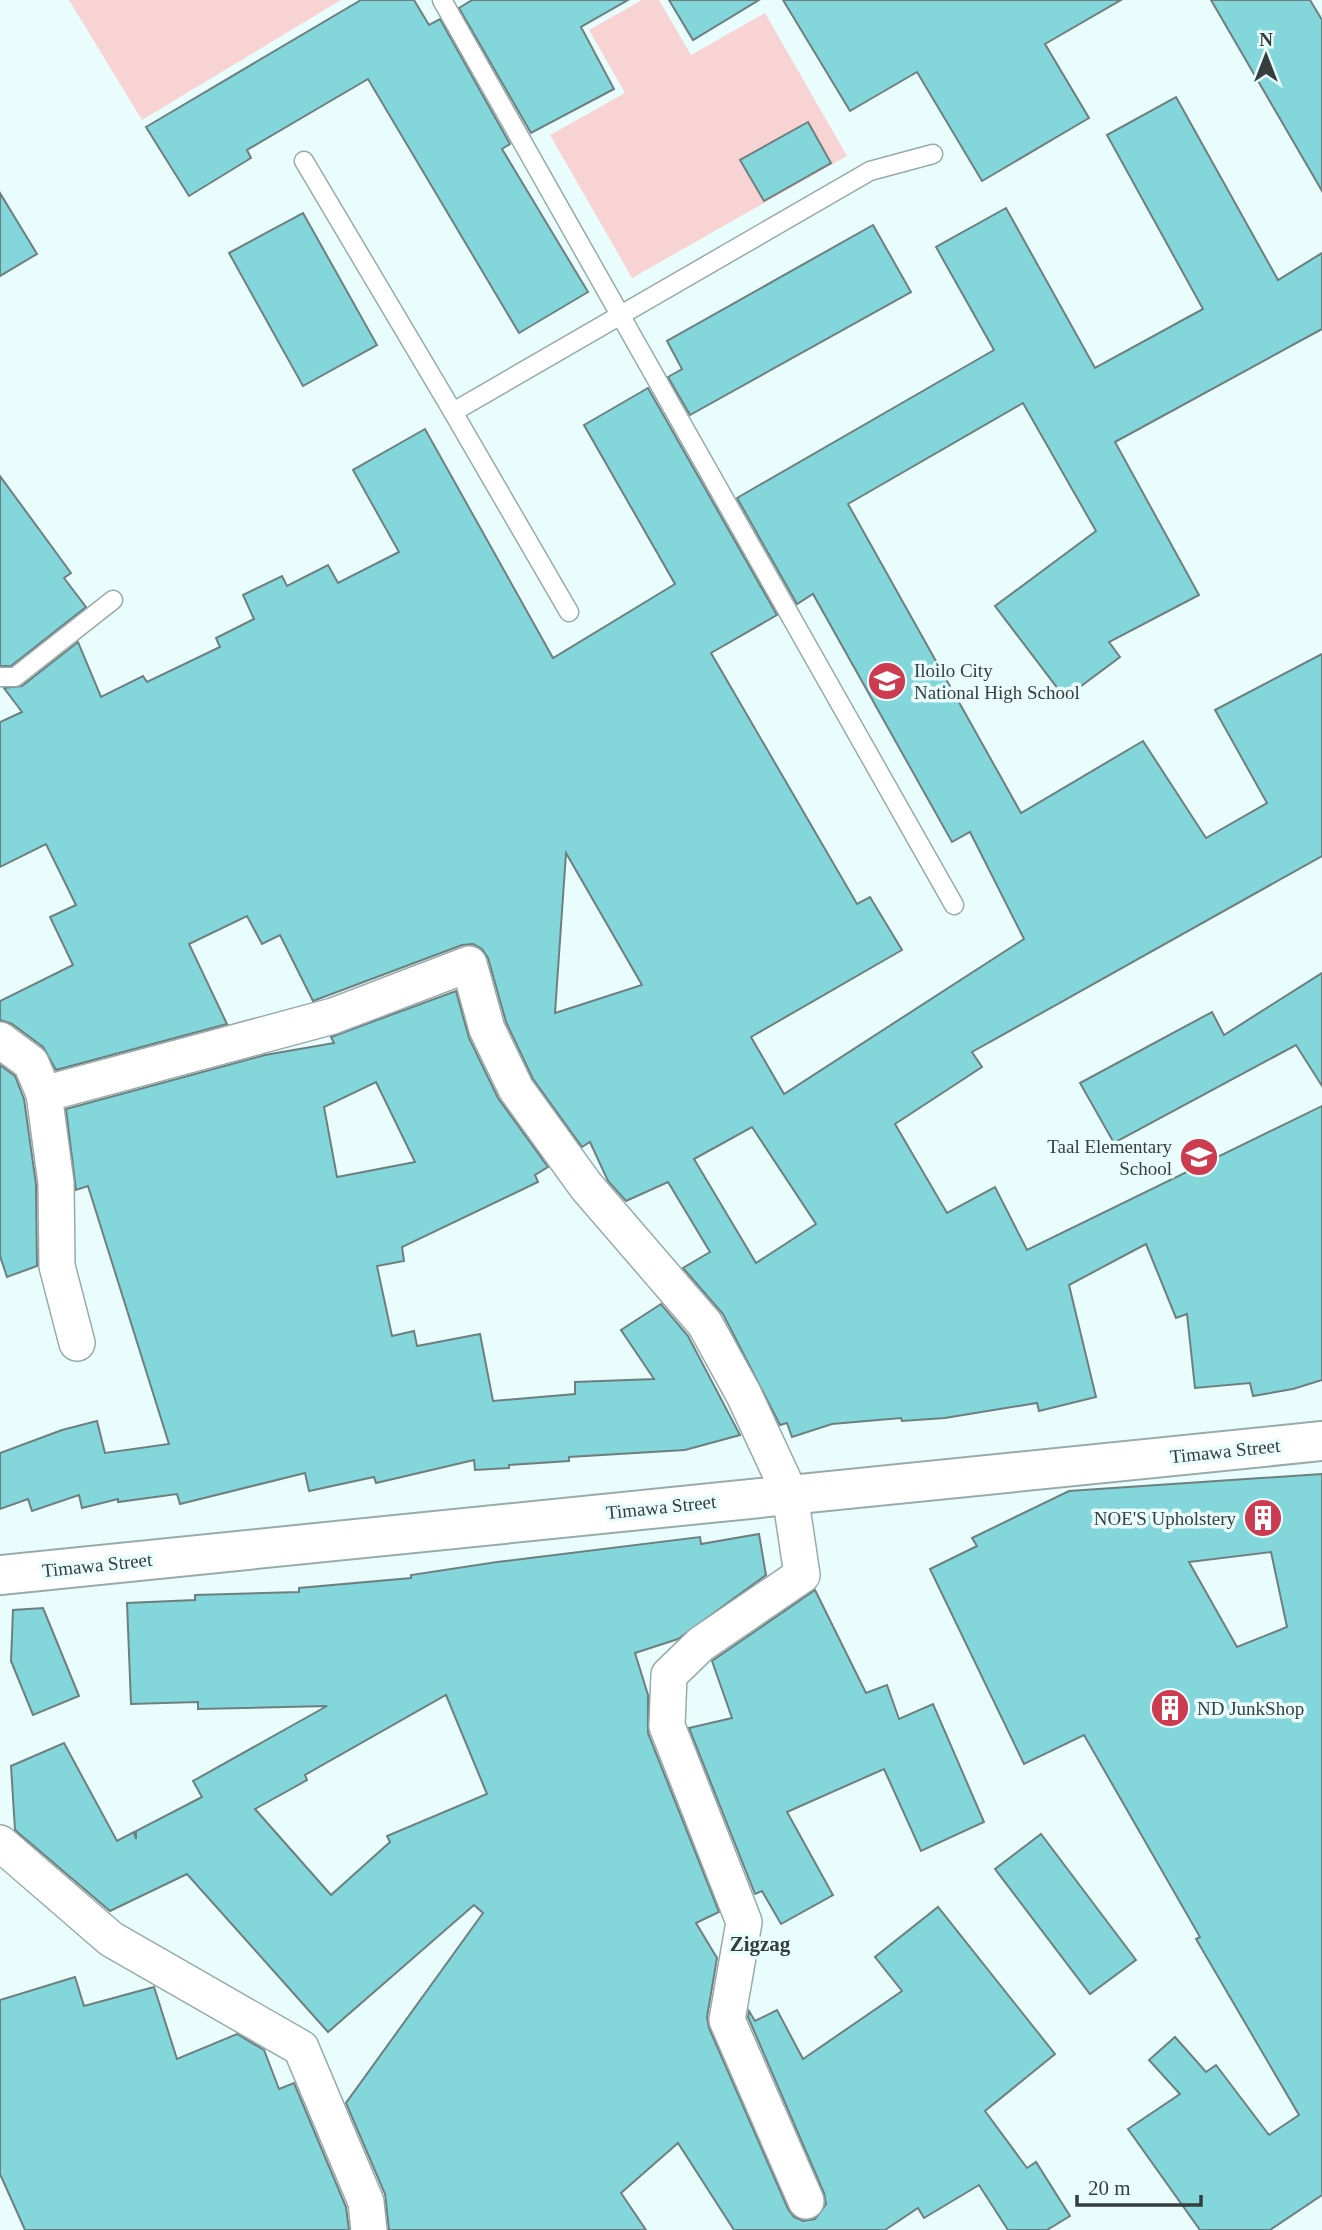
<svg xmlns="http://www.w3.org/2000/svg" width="1322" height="2230" font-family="'Times New Roman',serif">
  <rect width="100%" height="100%" fill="#eafdfd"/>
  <g fill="#f8d3d3">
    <polygon points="69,0 341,0 142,120"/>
    <polygon points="642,0 659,0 691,55 765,13 847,156 632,278 550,135 625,93 589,30"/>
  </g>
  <g fill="#83d6da" stroke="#6e7f80" stroke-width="2" fill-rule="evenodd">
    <polygon points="361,0 414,0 429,25 440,19 510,144 502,149 588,292 519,333 368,79 247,150 251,158 189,196 146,127"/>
    <polygon points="472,0 628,0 581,27 614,89 531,133 459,8"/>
    <polygon points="669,0 759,0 693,40"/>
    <polygon points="783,0 1121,0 1045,44 1089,118 982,181 917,72 850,111"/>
    <polygon points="1211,0 1310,0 1322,20 1322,191"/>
    <path d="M1176,97l102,183 44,-27v76l-207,113 84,153 -90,47 11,15 -55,41 -70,-92 101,-75 -73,-128 -175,101 173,309 122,-72 63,97 61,-35 -52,-93 107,-56v202l-350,196 10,15 -87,57 52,89 48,-26 32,63 295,-144v274l-29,9 -40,7 -3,-13 -55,5 -8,-74 -11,4 -30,-74 -77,41 27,112 -57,14 -2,-8 -92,15 -43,3 -1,-3 -69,6 -40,13 -5,-14 -7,2 -57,-111 -40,-46 27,-16 -42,-70 -42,19 -18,-20 -18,-39 -8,5 -49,-68 -27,-57 -18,-64 -6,-9 -9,-5 -11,1 -149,56 -33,-66 -18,9 -15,-28 -58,28 38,80 -171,46 -13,-23 -31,-23 -12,-4v-19l73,-36 -23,-48 26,-12 -30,-61 -46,23v-145l22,-10 -18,-24 18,-2 56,-44 23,55 42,-21 4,6 73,-35 -4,-9 38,-19 -11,-24 39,-19 5,10 41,-21 10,18 61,-31 -46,-82 72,-41 128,229 122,-74 -91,-159 64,-37 129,227 -66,38 146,251 13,-7 32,53 -151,87 33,57 240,-155 -54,-107 -18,10 -139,-248 -16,10 -60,-106 257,-148 -58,-103 70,-39 89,160 108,-59 -96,-174zM566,853l76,132 -87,28zM752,1127l64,97 -60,39 -62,-104z"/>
    <polygon points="808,122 831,163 764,201 740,160"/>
    <polygon points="0,193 37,254 0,276"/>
    <polygon points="303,213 377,345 303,386 229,253"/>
    <polygon points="873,225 911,292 690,415 668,377 682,369 667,341"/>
    <polygon points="0,476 71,573 64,578 86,607 11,666 0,666"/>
    <polygon points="1322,973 1322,1086 1296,1045 1114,1143 1080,1083 1212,1012 1224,1035"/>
    <path d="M456,991l13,47 29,60 50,69 -13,8 3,7 -136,65 2,14 -27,5 15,70 22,-5 3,15 63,-12 13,67 82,-7v-12l79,-3 -33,-49 40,-26 27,32 52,99 -55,15 -116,7v4l-60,4v3l-34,2 -1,-10 -98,23 -2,-6 -65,14 -4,-18 -125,31 -3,-10 -59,8v-3l-36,9 -3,-13 -47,16 -4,-12 -28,10v-56l62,-23 35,-9 8,32 64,-9 -81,-258 -12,4 -10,-81 199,-54 69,-12 -3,-6zM376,1082l39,80 -78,15 -13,-70z"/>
    <polygon points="0,1065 15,1076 24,1099 36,1184 37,1266 7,1277 0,1256"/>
    <path d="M1322,1474v721l-52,35h-70l-72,-101 52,-35 -31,-34 26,-23 31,35 10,-7 53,70 30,-20 -103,-176 4,-2 -116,-202 -60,29 -94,-195 47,-23 -5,-8 97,-47zM1271,1552l16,75 -50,20 -48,-85z"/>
    <path d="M759,1534l7,41 -88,64 -43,14 13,42v38l71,179 -23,11 21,35 -10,59 2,11 79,181 6,8 9,4 12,-2 11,-15 -2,-11 -76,-176 1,-6 6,10 22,-11 26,49 99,-68 -27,-34 63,-50 117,147 -70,57 42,57 9,-6 34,54 -23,14h-39l-29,-45 -55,33 -6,-10 -33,22h-151l-56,-87 -57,50 25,37h-257l-4,-36 -39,-91 137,-190 -9,-8 -146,127 -141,-158 -77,37 -95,-81 -4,-64 53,-23 53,98 17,-9 2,7v-8l66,-34 -9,-16 134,-75 -129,3v-7l-67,2 -4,-101 68,-3v-5l104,-3v-4l112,-10v-3l86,-13 203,-25 1,7zM446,1695l41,99 -100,42 3,6 -59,53 -76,-86 52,-29 -2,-5z"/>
    <polygon points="815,1590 866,1693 887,1685 899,1719 933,1704 984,1822 921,1851 884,1769 787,1812 833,1895 781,1924 762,1891 755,1894 689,1728 732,1718 712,1661"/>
    <polygon points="43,1608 79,1696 33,1715 11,1661 13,1610"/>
    <polygon points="1041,1834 1136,1960 1090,1994 995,1869"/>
    <polygon points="75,1977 84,2006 154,1987 177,2059 237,2034 264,2050 279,2089 294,2083 346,2207 349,2230 25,2230 0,2174 0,2000"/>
  </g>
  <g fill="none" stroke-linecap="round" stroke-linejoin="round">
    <g stroke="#99aaab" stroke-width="21">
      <g id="lane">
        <polyline points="442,0 954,905"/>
        <polyline points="304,161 453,412"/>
        <polyline points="569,612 453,412 870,171 933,154"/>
        <polyline points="0,677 15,677 113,600"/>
      </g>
    </g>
    <g stroke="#99aaab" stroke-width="38">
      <g id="street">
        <polyline points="0,1040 31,1063 44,1094 56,1183 57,1266 77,1343"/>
        <polyline points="44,1094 333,1016 469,964 487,1029 516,1089 586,1186 705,1324 744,1395 790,1494 802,1575 701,1644 669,1675 667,1726 744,1922 727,2020 806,2201"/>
        <polyline points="0,1843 111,1939 301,2048 366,2202 369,2230"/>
      </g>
    </g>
    <g stroke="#99aaab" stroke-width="42">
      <polyline id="secondary" points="0,1575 1322,1441"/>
    </g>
    <use href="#lane" stroke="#fff" stroke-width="18"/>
    <use href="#street" stroke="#fff" stroke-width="35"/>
    <use href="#secondary" stroke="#fff" stroke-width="38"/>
  </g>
  <defs>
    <g id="school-disc" transform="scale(2.0125)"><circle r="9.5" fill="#cc3b50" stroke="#eafdfd"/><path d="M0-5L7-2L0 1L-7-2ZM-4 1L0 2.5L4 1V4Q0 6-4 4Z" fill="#fff"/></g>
    <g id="building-disc" transform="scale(2.0125)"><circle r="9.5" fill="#cc3b50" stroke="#eafdfd"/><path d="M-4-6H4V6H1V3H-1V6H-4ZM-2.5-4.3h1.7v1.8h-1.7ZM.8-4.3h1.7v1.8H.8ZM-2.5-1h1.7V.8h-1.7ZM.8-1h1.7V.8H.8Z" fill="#fff"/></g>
  </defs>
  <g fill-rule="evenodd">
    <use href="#school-disc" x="887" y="681"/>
    <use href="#school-disc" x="1199" y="1157"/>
    <use href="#building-disc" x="1263" y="1518"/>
    <use href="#building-disc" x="1170" y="1708"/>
  </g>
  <g text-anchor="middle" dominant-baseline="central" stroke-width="7" stroke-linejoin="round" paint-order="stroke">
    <g font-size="19" fill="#363e3e" stroke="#eafdfd" text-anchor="start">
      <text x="914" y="670">Iloilo City<tspan x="914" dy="22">National High School</tspan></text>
      <text x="1172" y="1146" text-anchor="end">Taal Elementary<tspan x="1172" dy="22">School</tspan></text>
      <text x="1236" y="1518" text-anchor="end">NOE'S Upholstery</text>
      <text x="1197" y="1708">ND JunkShop</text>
    </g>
    <g font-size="19" fill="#363e3e" stroke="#eafdfd">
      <text transform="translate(1225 1451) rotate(-6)">Timawa Street</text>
      <text transform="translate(661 1507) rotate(-6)">Timawa Street</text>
      <text transform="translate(97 1565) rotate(-6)">Timawa Street</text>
    </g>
    <g font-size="21" font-weight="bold" fill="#363e3e" stroke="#eafdfd">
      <text x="760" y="1944">Zigzag</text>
    </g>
  </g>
  <g transform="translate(1266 56)" stroke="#eafdfd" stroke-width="5" paint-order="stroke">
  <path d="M0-5L12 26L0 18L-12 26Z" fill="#363e3e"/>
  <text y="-10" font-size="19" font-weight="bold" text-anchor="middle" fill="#363e3e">N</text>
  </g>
  <path d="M1077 2195v10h124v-10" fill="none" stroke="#363e3e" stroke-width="3.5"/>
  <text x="1088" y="2195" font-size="21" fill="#363e3e" stroke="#eafdfd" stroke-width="5" paint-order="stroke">20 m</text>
</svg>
